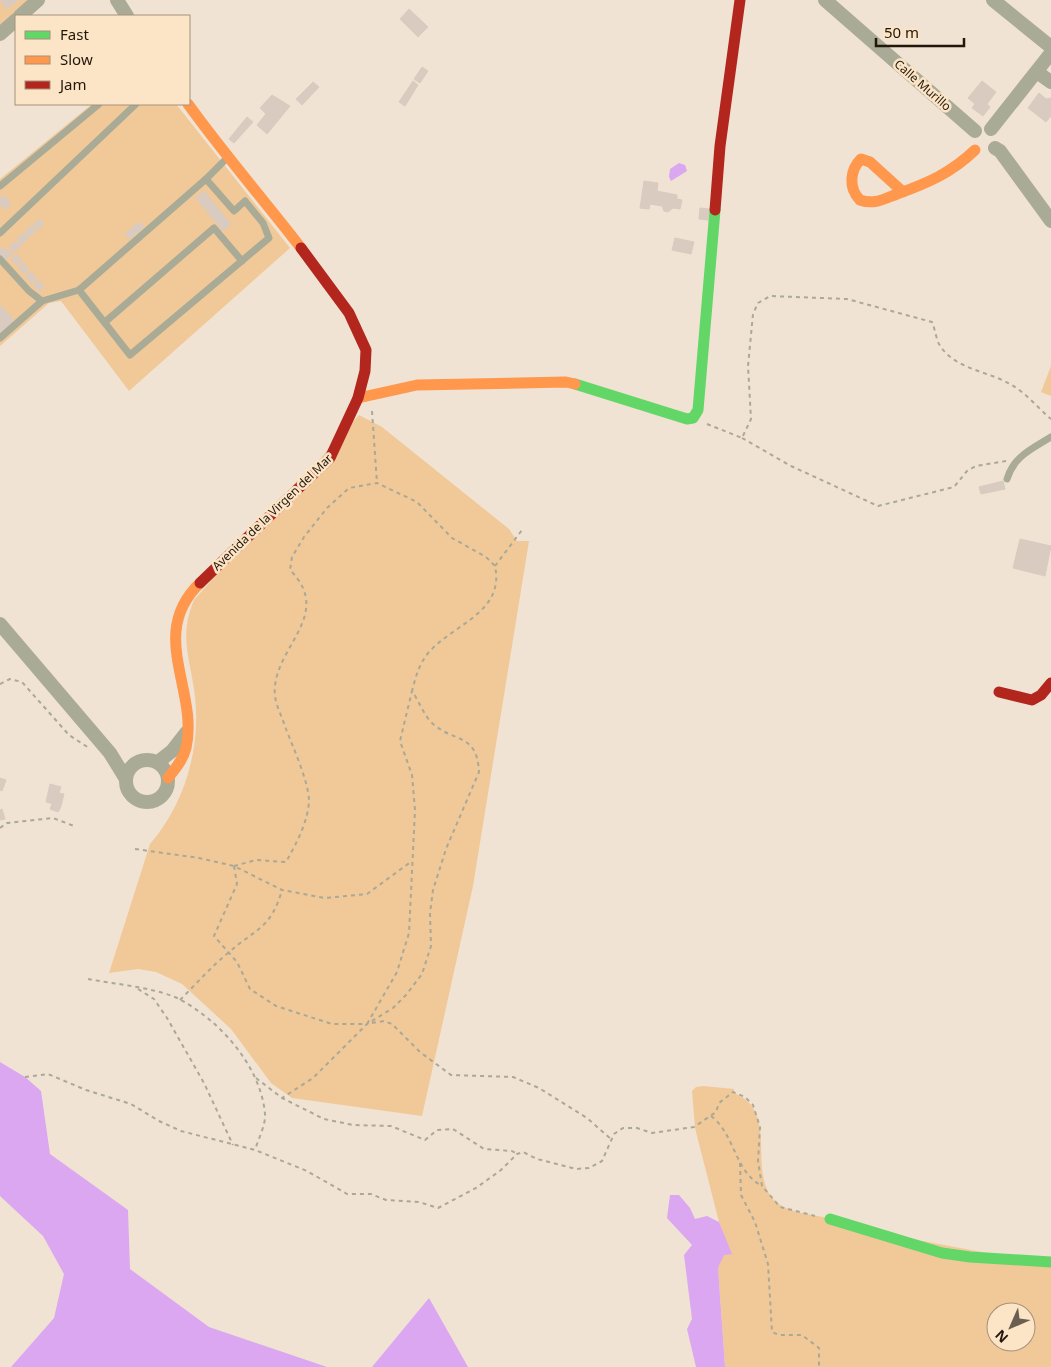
<svg xmlns="http://www.w3.org/2000/svg" width="1051" height="1367" font-family="'Noto Sans',sans-serif">
  <rect width="100%" height="100%" fill="#f0e3d3"/>
  <g fill="#f1c998" fill-rule="evenodd">
    <polygon points="0,0 32,0 0,28"/>
    <polygon points="92,104 176,104 290,248 129,391 61,301 49,303 0,346 0,179"/>
    <polygon points="1051,366 1051,396 1041,392"/>
    <path d="M359,415l23,12 127,102 8,12h12l-56,345 -51,230 -130,-18 -21,-15 -40,-54 -49,-45 -26,-12 -18,-3 -29,4 41,-129c34,-39 51,-95 45,-147 -4,-38 -17,-59 -1,-97z"/>
    <path d="M703,1086l31,3v4c46,18 13,78 40,107 14,14 40,14 57,19 8,3 15,6 22,9l198,37v102h-326l-7,-99c8,-22 9,-24 1,-46l-24,-94 -3,-37 4,-4zM996,1312h30v30h-30z"/>
  </g>
  <g fill="#daa7f0">
    <polygon points="679,163 685,165 687,171 671,181 669,177 670,169"/>
    <polygon points="0,1062 25,1077 41,1091 50,1154 128,1210 130,1269 209,1327 327,1367 11,1367 54,1318 64,1274 43,1236 0,1196"/>
    <polygon points="670,1195 679,1195 690,1208 695,1219 707,1216 719,1222 732,1254 724,1255 718,1268 725,1367 696,1367 687,1329 692,1319 684,1255 692,1245 667,1218"/>
    <polygon points="429,1298 468,1367 372,1367"/>
  </g>
  <g fill="#dacbc0" stroke="#d9cbc0">
    <polygon points="0,0 18,0 7,9"/>
    <polygon points="409,9 428,27 418,37 400,19"/>
    <polygon points="422,67 428,71 420,83 414,79"/>
    <polygon points="413,81 418,85 405,106 399,102"/>
    <polygon points="982,81 996,92 987,104 990,107 983,116 972,108 975,104 968,98"/>
    <polygon points="313,82 319,87 302,105 296,99"/>
    <polygon points="1039,93 1046,99 1051,98 1051,116 1046,122 1028,108"/>
    <polygon points="272,95 290,106 267,134 257,125 266,114 260,108"/>
    <polygon points="247,117 253,122 234,143 229,139"/>
    <polygon points="644,181 658,183 657,191 677,195 677,199 682,200 680,209 673,208 668,212 664,211 662,206 650,204 649,209 640,208"/>
    <polygon points="204,191 231,224 223,231 196,198"/>
    <polygon points="3,195 11,203 5,210 0,204 0,199"/>
    <polygon points="700,208 709,209 708,220 699,219"/>
    <polygon points="39,219 44,224 37,230 33,225"/>
    <polygon points="139,222 144,227 130,239 125,234"/>
    <polygon points="31,226 36,231 30,237 25,232"/>
    <polygon points="24,233 28,238 22,245 17,239"/>
    <polygon points="675,238 694,242 691,254 672,250"/>
    <polygon points="16,241 21,246 14,252 9,247"/>
    <polygon points="0,247 3,250 5,248 12,254 5,260 0,255"/>
    <polygon points="16,254 22,261 17,265 11,259"/>
    <polygon points="24,263 29,270 24,274 18,267"/>
    <polygon points="31,272 37,278 31,283 26,276"/>
    <polygon points="39,280 44,287 39,291 33,285"/>
    <polygon points="0,305 14,320 0,334"/>
    <polygon points="1003,481 1005,489 981,494 979,487"/>
    <polygon points="1020,539 1051,546 1045,576 1013,568"/>
    <polygon points="0,778 6,780 2,791 0,790"/>
    <polygon points="50,784 61,787 59,793 64,794 61,806 46,802"/>
    <polygon points="52,804 61,807 58,812 50,809"/>
    <polygon points="2,809 5,819 0,820 0,810"/>
  </g>
  <g fill="none" stroke-linecap="round" stroke-linejoin="round">
    <g stroke="#aaa897" stroke-width="2" stroke-dasharray="4 4" stroke-linecap="butt">
      <polyline points="372,411 377,483"/>
      <path d="M707,424l35,14 9,-19 -3,-53 5,-52 5,-11 12,-7 77,3 85,23c3,7 4,16 7,22 14,25 49,27 71,40 15,8 28,24 41,35"/>
      <polyline points="742,438 791,466 878,506 954,487 967,471 976,466 1006,461"/>
      <polyline points="495,566 522,530"/>
      <polyline points="0,684 10,679 22,682 69,735 89,748"/>
      <polyline points="0,828 7,823 53,818 74,826"/>
      <polyline points="135,849 199,858 234,866 282,890 325,898 367,894 412,861"/>
      <path d="M234,866l22,-6 30,2c10,-18 22,-40 23,-61 0,-18 -16,-54 -23,-72 -3,-10 -10,-23 -11,-33 -5,-47 61,-80 15,-126l2,-13 12,-20 23,-29 22,-20 28,-5 40,19 35,36 34,19 9,9c10,46 -41,58 -66,86 -10,12 -13,24 -17,39 7,10 12,25 21,33 22,19 44,9 46,48l-33,77 -13,41 -3,23 1,33 -9,28 -16,21 -13,13 -26,16 -54,54 -31,20"/>
      <polyline points="234,866 237,884 214,936 237,962 250,989 276,1006 332,1024 367,1024"/>
      <path d="M88,979c26,5 71,9 93,21 40,22 80,67 84,114 1,10 -7,26 -10,36"/>
      <polyline points="138,989 154,999 167,1018 204,1083 233,1145"/>
      <path d="M180,1000c16,-16 31,-33 48,-47 27,-24 43,-24 54,-63"/>
      <polyline points="372,1023 384,1021 392,1024 420,1052 451,1075 513,1077 539,1088 587,1118 612,1140"/>
      <polyline points="367,1024 397,972 409,933 415,810 412,775 400,741 412,691"/>
      <polyline points="25,1077 48,1074 86,1090 131,1104 159,1121 181,1131 255,1150 307,1171 347,1194 371,1194 386,1200 419,1202 438,1208 476,1188 501,1170 517,1154 523,1152 537,1159 576,1169 589,1168 602,1161 614,1134 623,1128 637,1128 652,1133 694,1127 716,1112 719,1103 733,1092 745,1097 753,1105 760,1127 758,1161 762,1186 780,1207 815,1216"/>
      <polyline points="256,1078 282,1098 324,1119 353,1125 391,1126 425,1140 437,1130 453,1129 484,1149 512,1151 517,1154"/>
      <path d="M711,1116c24,18 23,55 51,70"/>
      <polyline points="740,1163 741,1195 755,1222 768,1264 772,1332 779,1335 802,1335 819,1348 819,1367"/>
    </g>
    <g stroke="#a9ab96" stroke-width="7">
      <polyline points="0,186 99,104"/>
      <polyline points="0,233 136,104"/>
      <polyline points="0,259 29,291 42,301"/>
      <polyline points="79,290 130,355 269,238 263,223 245,201 234,211 206,179"/>
      <polyline points="105,322 214,228 242,261"/>
      <polyline points="0,338 42,301 79,290 206,179 226,159"/>
      <path d="M1007,479c7,-23 25,-30 44,-42"/>
    </g>
    <g stroke="#a9ab96" stroke-width="14">
      <polyline points="117,0 127,16"/>
      <polyline points="825,0 975,131"/>
      <polyline points="993,0 1051,47"/>
      <polyline points="20,16 38,0"/>
      <polyline points="0,34 16,20"/>
      <polyline points="1037,72 1051,82"/>
      <polyline points="991,129 1051,53"/>
      <polyline points="995,148 1000,151 1051,221"/>
      <polyline points="0,624 110,753 126,779"/>
      <circle cx="147" cy="781" r="21"/>
      <polyline points="158,762 172,751 186,733"/>
    </g>
    <g stroke="#63d668" stroke-width="11">
      <polyline points="575,384 687,419 693,418 698,410 715,210"/>
      <polyline points="830,1219 942,1253 970,1257 1051,1262"/>
    </g>
    <g stroke="#ff974d" stroke-width="11">
      <path d="M188,104c36,50 76,96 113,144"/>
      <path d="M903,192l-33,-30 -9,-3c-11,11 -13,29 -1,41 14,5 24,-1 37,-6 31,-11 54,-21 78,-44"/>
      <polyline points="358,398 417,385 566,382 575,384"/>
      <path d="M168,778c7,-9 15,-18 18,-30 13,-58 -39,-114 14,-165"/>
    </g>
    <g stroke="#b3261e" stroke-width="11">
      <polyline points="715,210 720,146 740,0"/>
      <polyline points="200,583 330,458 358,398 365,371 366,350 349,313 301,248"/>
      <polyline points="999,692 1032,700 1041,695 1051,683"/>
    </g>
  </g>
  <g text-anchor="middle" dominant-baseline="central" stroke-width="5" stroke-linejoin="round" paint-order="stroke">
    <g font-size="12" fill="#22170a" stroke="#fce4c7">
      <text transform="translate(923 85) rotate(41)">Calle Murillo</text>
      <text transform="translate(272 512) rotate(-44)">Avenida de la Virgen del Mar</text>
    </g>
  </g>
  <rect x="15" y="15" width="175" height="90" fill="#fce4c7" stroke="#a5927b"/>
  <rect x="25" y="31" width="25" height="8" fill="#63d668" stroke="#a5927b"/>
  <text x="60" y="40" font-size="15" fill="#22170a">Fast</text>
  <rect x="25" y="56" width="25" height="8" fill="#ff974d" stroke="#a5927b"/>
  <text x="60" y="65" font-size="15" fill="#22170a">Slow</text>
  <rect x="25" y="81" width="25" height="8" fill="#b3261e" stroke="#a5927b"/>
  <text x="60" y="90" font-size="15" fill="#22170a">Jam</text>
  <g transform="translate(1011 1327) rotate(225)"><circle r="24" fill="#fce4c7" stroke="#a5927b"/>
  <path d="M0-4L9 19L0 12L-9 19Z" fill="#6a5e50"/>
  <text y="-8" font-size="14" font-weight="bold" text-anchor="middle" fill="#22170a">N</text>
  </g>
  <path d="M876 38v8h88v-8" fill="none" stroke="#22170a" stroke-width="2.5"/>
  <text x="884" y="38" font-size="15" fill="#22170a" stroke="#fce4c7" stroke-width="4" paint-order="stroke">50 m</text>
</svg>
